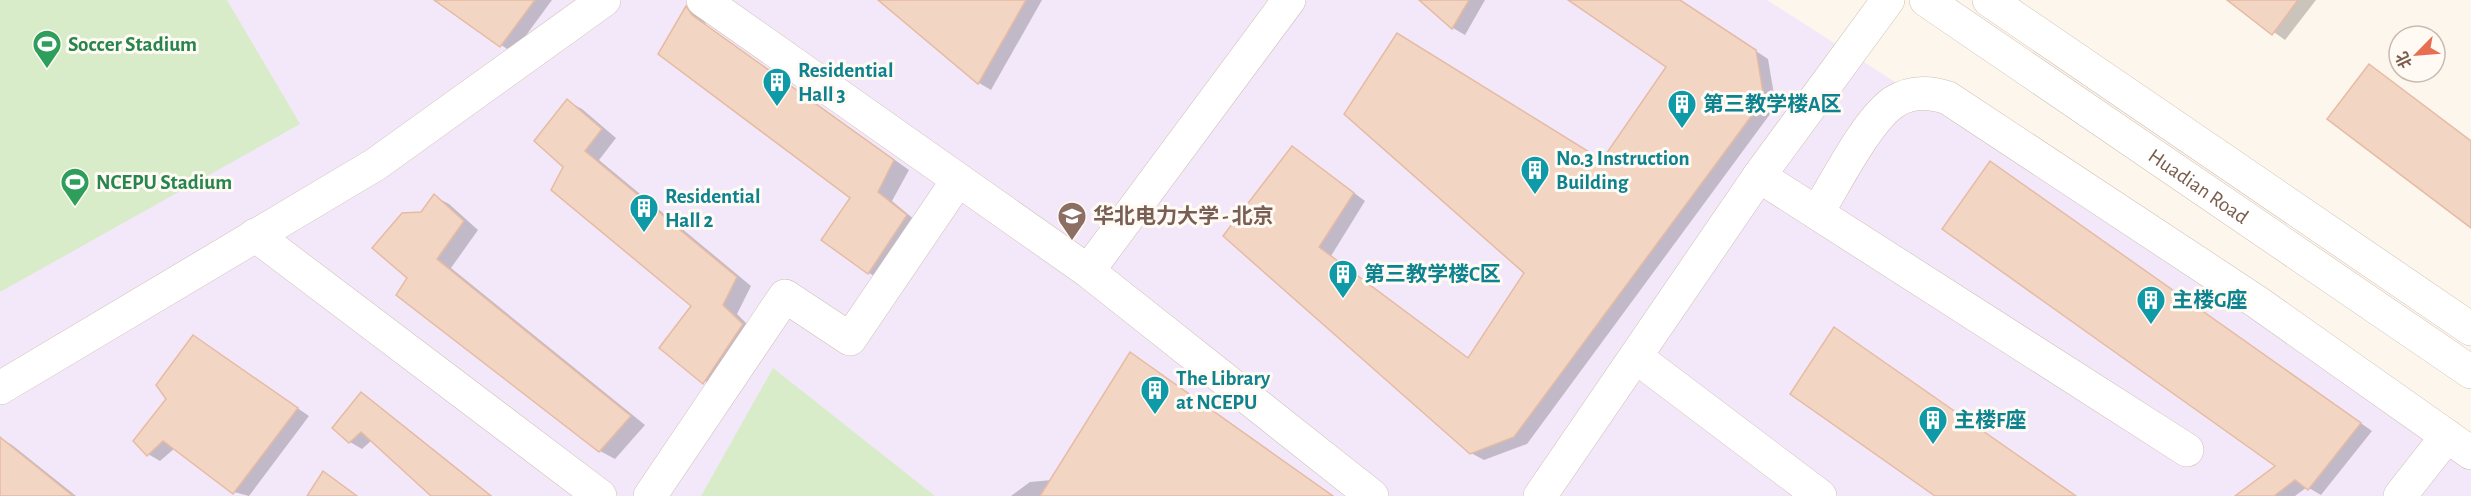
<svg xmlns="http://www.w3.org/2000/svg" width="2471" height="496" font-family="'Alegreya Sans','Noto Sans SC',sans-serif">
  <rect width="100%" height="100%" fill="#fdf6ec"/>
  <polygon fill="#f3e8fa" points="0,0 1767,0 2471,451 2471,496 0,496"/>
  <g fill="#d8ecc9">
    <polygon points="0,0 227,0 300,124 0,292"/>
    <polygon points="773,368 935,496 701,496"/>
  </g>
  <g fill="#0003">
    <polygon points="436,0 552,0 513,53"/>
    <polygon points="880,0 1042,0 991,90 979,83"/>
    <polygon points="1422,0 1485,0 1465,35 1453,28"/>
    <polygon points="1571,0 1679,0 1768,59 1776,106 1527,444 1484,460 1471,453 1225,236 1292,147 1365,201 1331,256 1469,359 1668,66"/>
    <polygon points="2229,0 2316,0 2285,40"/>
    <polygon points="686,8 701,16 707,26 909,170 892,201 921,225 883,281 869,273 852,198 660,54"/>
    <polygon points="2369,66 2471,141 2471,225"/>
    <polygon points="567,101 582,109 616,138 599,160 751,286 737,314 757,334 719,391 661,348 693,306 565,166"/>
    <polygon points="2002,170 2372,431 2321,495 2307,487 2295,496 2237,496 2278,466"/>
    <polygon points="434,196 449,204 478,230 451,268 645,425 615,459 600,451 398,295 409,278 422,213"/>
    <polygon points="194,337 309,416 249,496 234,492 175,448 160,461 148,454"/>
    <polygon points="1131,354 1143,361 1333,496 1011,496 1030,482 1052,480"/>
    <polygon points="361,394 373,401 492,496 433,496 372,440 362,449 350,442"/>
    <polygon points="0,438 12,445 76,496 0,496"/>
  </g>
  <g fill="#f3d5c3" stroke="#e6bba3" stroke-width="1.5">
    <polygon points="434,0 535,0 500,47"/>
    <polygon points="878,0 1026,0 978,84"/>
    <polygon points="1419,0 1469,0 1452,29"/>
    <polygon points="1568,0 1680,0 1756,50 1764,99 1514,437 1470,454 1223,236 1292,146 1354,193 1319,247 1468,358 1524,273 1344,114 1397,33 1602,160 1666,67"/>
    <polygon points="2227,0 2298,0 2272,35"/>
    <polygon points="686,6 692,15 894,160 878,192 907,215 868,274 821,240 850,198 658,54"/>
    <polygon points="2369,64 2471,141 2471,228 2327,119"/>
    <polygon points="567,99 602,129 585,151 737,277 723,305 743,324 703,384 659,348 691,306 551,190 563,167 534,141"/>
    <polygon points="1990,161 2361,423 2308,490 2295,480 2274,496 2235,496 2275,466 1942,229"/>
    <polygon points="434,194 464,221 437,259 631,416 599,452 396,295 407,278 372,248 402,213 421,212"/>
    <polygon points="1834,327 2076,496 1935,496 1790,394"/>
    <polygon points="193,335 298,408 233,494 163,441 147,456 133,441 166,399 156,385"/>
    <polygon points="1130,352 1333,496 1040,496"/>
    <polygon points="361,392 491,496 431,496 361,432 349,443 332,428"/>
    <polygon points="0,437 73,496 0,496"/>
    <polygon points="323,471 357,496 307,496"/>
  </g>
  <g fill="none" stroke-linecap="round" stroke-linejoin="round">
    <g stroke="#d1beb0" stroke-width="34">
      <g id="minor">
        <polyline points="703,0 1088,271 1372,496"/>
        <path id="s1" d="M1926,0l545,372"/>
        <polyline points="1989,0 2471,329"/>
        <polyline points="1759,176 2187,450"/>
        <path d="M1817,213c18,-29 50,-93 77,-111 17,-11 36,-10 54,-4l309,204 214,151"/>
        <polyline points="255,235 600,496"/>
        <polyline points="1088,271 1289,0"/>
        <polyline points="1636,357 1820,496"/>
        <polyline points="0,388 376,164 604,0"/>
        <polyline points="650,496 785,296 850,339 958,180"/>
        <polyline points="1540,496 1759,176 1888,0"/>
        <polyline points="2400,496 2447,436"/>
      </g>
    </g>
    <use href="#minor" stroke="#fff" stroke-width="33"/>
  </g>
  <defs>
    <g id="stadium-pin" transform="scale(1.5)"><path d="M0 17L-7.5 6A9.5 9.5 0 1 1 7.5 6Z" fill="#2e9e5b" stroke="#fffaf3"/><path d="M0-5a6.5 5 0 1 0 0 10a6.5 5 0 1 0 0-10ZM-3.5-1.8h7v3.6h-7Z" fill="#fff"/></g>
    <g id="building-pin" transform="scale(1.5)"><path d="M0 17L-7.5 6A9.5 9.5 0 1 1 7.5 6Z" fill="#0f9aa8" stroke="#fffaf3"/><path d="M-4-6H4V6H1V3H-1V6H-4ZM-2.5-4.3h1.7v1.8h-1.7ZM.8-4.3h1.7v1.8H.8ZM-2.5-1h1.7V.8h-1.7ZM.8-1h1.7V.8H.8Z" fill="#fff"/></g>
    <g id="university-pin" transform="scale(1.5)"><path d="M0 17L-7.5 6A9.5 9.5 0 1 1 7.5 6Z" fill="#8d6e63" stroke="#fffaf3"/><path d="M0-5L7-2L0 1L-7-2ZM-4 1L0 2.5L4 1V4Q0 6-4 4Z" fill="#fff"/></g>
  </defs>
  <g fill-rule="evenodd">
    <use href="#stadium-pin" x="47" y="44"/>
    <use href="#building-pin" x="777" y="82"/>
    <use href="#building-pin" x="1682" y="104"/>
    <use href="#building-pin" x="1535" y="170"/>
    <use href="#stadium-pin" x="75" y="182"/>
    <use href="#building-pin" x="644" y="208"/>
    <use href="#university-pin" x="1072" y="216"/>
    <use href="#building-pin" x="1343" y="274"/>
    <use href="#building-pin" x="2151" y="300"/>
    <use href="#building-pin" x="1155" y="390"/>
    <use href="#building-pin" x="1933" y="420"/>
  </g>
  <g text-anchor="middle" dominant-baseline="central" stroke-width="6" stroke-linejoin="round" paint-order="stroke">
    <g font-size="21" font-weight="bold" fill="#27864d" stroke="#fffaf3" text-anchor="start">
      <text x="68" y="44">Soccer Stadium</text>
      <text x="96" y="182">NCEPU Stadium</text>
    </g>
    <g font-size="21" font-weight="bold" fill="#0d838f" stroke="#fffaf3" text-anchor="start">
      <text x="798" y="70">Residential<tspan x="798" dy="24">Hall 3</tspan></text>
      <text x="1703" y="104">第三教学楼A区</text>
      <text x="1556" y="158">No.3 Instruction<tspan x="1556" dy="24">Building</tspan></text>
      <text x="665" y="196">Residential<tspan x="665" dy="24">Hall 2</tspan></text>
      <text x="1364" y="274">第三教学楼C区</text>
      <text x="2172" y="300">主楼G座</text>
      <text x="1176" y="378">The Library<tspan x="1176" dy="24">at NCEPU</tspan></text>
      <text x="1954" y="420">主楼F座</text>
    </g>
    <g font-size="21" fill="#7a5c4d" stroke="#fffaf3">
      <text stroke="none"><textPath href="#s1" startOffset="330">Huadian Road</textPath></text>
    </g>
    <g font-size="21" font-weight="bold" fill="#785e54" stroke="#fffaf3" text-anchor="start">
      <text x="1093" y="216">华北电力大学 - 北京</text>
    </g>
  </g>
  <g transform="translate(2417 54) rotate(245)"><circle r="28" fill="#fffaf3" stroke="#cabbb1" stroke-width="1.5"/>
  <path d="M0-4.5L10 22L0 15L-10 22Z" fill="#e76f51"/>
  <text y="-9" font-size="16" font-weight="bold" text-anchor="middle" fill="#7a5c4d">北</text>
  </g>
</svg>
